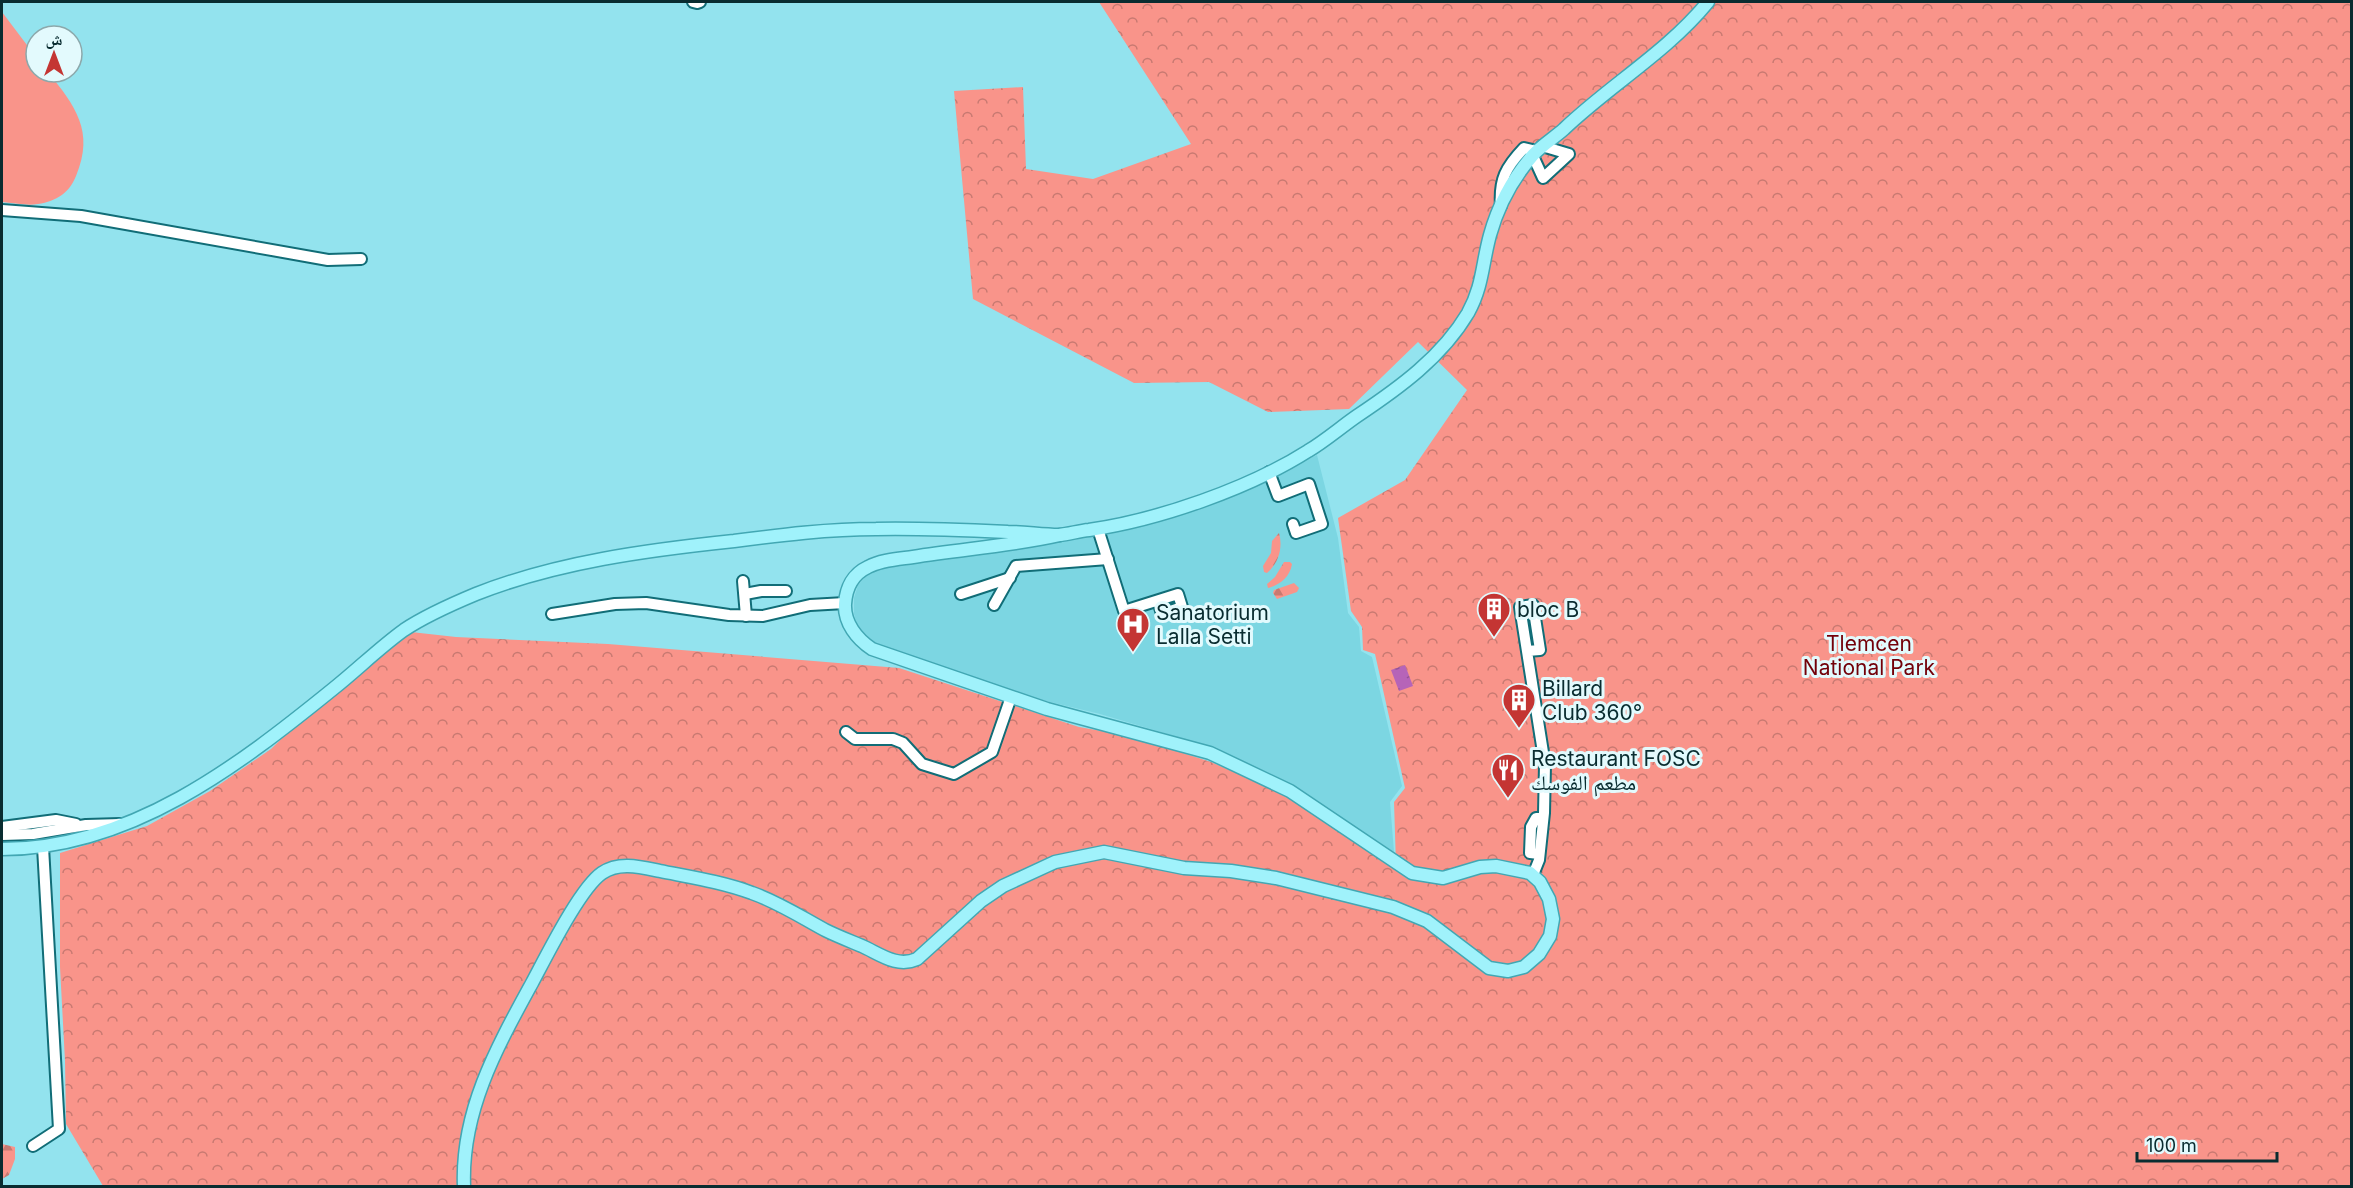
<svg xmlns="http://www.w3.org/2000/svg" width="2353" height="1188" font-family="Inter,'Noto Naskh Arabic',sans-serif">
  <defs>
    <pattern id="forest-firs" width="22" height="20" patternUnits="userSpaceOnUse" patternTransform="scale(1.5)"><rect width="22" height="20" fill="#f9948a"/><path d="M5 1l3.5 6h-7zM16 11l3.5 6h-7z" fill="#c87971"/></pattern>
    <pattern id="park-crowns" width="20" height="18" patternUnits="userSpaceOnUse" patternTransform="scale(1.5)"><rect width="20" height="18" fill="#f9948a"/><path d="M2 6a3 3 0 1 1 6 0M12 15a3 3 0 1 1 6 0" fill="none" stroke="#c87971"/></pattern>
    <pattern id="water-ripples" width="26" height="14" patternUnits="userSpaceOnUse" patternTransform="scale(1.5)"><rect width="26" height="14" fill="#b664b8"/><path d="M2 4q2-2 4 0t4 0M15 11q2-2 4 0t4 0" fill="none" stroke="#925396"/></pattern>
  </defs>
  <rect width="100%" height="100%" fill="#93e3ee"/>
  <polygon fill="#7cd6e2" points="1317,455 1338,538 1348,613 1359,627 1361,651 1372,657 1402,786 1390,802 1394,852 1290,785 1215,748 1100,714 1013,693 873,643 862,634 857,625 854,614 854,598 858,585 865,577 876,569 903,563 1014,549 1265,479"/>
  <path fill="#f9948a" d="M2,12l34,45v15h12c27,34 47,59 28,104 -7,17 -19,25 -38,28 -11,2 -25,-1 -36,-2z"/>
  <g fill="url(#forest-firs)">
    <path d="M1279,533c4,14 0,30 -12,40l-3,-1 -1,-6 8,-13 1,-12z"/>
    <path d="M1284,562h6l2,2c-2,13 -12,21 -24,24l-1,-4 8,-7z"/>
    <polygon points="1294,583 1299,588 1297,592 1277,599 1273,593 1274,590"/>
    <polygon points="2,1144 15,1147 15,1159 9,1175 2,1179"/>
  </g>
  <polygon fill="url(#park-crowns)" points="1099,2 2351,2 2351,1186 103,1186 66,1124 65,1061 60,967 60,853 147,826 210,791 271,749 312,709 411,632 456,637 608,644 899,668 1079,727 1130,736 1211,762 1280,792 1396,865 1394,802 1405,788 1375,654 1363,650 1362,627 1351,611 1338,518 1405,480 1467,390 1418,342 1349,409 1268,412 1209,382 1134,383 973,299 954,91 1023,87 1026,169 1093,179 1191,144"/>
  <polygon fill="url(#water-ripples)" points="1405,665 1413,686 1399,691 1391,670"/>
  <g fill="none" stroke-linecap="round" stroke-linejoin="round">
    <g stroke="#116d77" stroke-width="14">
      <g id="minor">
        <polyline points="693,2 697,3 700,2"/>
        <polyline points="1533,156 1543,178 1569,154 1542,146"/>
        <path d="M1501,206c-2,-27 5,-39 23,-58l13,3"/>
        <polyline points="2,210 81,216 328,260 361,259"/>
        <polyline points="1269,472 1278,496 1309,484 1322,524 1296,533 1293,524"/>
        <polyline points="1098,529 1124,611 1178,594 1182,607 1162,614 1158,601"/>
        <polyline points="743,581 746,616"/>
        <polyline points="745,594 761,591 786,591"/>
        <polyline points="961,594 1010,578"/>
        <polyline points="994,605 1016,566 1108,559"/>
        <polyline points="552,614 615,604 646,603 729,615 763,616 810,605 845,603"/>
        <polyline points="1527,651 1540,650 1533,605 1520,607 1545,765 1544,813 1539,860 1533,875"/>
        <polyline points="846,732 855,739 893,739 903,743 922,764 954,774 992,752 1011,697"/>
        <polyline points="2,827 56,820 76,824"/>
        <polyline points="2,835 33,834 86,825 121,824"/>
        <polyline points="1539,854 1530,853 1531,827 1536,818 1543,818"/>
        <polyline points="33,1146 59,1129 43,847"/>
      </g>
    </g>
    <g stroke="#42a7b3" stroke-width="15">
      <g id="major">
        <path d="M2,849c128,0 236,-83 331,-160 24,-19 46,-41 71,-59 21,-14 48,-26 72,-36 81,-32 172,-44 258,-53 47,-6 94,-12 142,-12 44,-1 88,1 132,3 17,0 34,3 51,3 10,-1 20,-4 30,-5 69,-10 159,-41 219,-79 17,-10 33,-24 49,-35 42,-28 85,-59 111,-103 15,-27 14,-49 22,-78 8,-29 23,-57 43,-80 9,-10 21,-17 31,-26 46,-44 103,-77 144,-127"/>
        <path d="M464,1186c-3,-75 33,-139 68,-203 14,-26 48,-95 70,-110 17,-12 39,-6 58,-2 30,6 63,11 92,22 26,9 49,24 73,37 12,6 25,11 37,16 18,8 35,22 55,13l64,-58 22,-15 52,-24 49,-10 80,16 47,3 45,7 117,29 34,14 62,47 19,3 16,-4 15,-13 11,-18 3,-17 -4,-20 -9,-17 -10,-9 -34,-7 -16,1 -37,11 -31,-5 -122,-82 -80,-38 -163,-44 -175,-60c-15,-10 -28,-26 -27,-45 1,-16 8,-30 23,-37 13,-7 31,-8 45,-10 49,-8 99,-11 147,-22"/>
      </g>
    </g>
    <use href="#minor" stroke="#fff" stroke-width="10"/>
    <use href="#major" stroke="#a0f2fb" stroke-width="12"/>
  </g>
  <defs>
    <g id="building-pin" transform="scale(1.725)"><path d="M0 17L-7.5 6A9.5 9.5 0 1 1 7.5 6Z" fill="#c43533" stroke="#e3fafd"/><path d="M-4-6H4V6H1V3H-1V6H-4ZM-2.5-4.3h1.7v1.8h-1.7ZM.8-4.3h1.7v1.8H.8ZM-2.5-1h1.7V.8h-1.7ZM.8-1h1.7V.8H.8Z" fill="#fff"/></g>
    <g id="hospital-pin" transform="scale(1.725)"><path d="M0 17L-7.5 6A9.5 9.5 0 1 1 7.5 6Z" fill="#c43533" stroke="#e3fafd"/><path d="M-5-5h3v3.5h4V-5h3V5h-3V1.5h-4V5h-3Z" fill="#fff"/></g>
    <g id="restaurant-pin" transform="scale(1.725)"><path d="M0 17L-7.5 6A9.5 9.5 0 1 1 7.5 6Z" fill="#c43533" stroke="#e3fafd"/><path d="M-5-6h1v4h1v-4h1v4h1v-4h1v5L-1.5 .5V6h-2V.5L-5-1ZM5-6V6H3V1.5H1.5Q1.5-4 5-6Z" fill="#fff"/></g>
  </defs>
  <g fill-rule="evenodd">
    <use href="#building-pin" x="1494" y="609"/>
    <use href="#hospital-pin" x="1133" y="624"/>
    <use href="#building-pin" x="1519" y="700"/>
    <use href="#restaurant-pin" x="1508" y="770"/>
  </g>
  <g text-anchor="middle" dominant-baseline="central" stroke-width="6" stroke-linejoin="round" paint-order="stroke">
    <g font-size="21" fill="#092c30" stroke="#e3fafd" text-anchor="start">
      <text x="1517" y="609">bloc B</text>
      <text x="1156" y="612">Sanatorium<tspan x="1156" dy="24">Lalla Setti</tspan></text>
      <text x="1542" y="688">Billard<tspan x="1542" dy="24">Club 360°</tspan></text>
      <text x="1531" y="758">Restaurant FOSC<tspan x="1531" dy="24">مطعم الفوسك</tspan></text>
    </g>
    <g font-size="21" fill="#730009" stroke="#e3fafd">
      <text x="1869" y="643">Tlemcen<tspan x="1869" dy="24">National Park</tspan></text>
    </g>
  </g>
  <rect width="2353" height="1188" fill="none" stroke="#092c30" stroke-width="6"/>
  <g transform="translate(54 54)"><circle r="28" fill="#e3fafd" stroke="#8ca8ab" stroke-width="1.5"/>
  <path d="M0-4.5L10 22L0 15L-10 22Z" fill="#c43533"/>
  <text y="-9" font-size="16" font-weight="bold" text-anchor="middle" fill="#092c30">ش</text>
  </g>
  <path d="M2137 1152v9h140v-9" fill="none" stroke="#092c30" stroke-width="3"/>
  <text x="2146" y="1152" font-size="18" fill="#092c30" stroke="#e3fafd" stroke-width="4.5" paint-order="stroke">100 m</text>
</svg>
